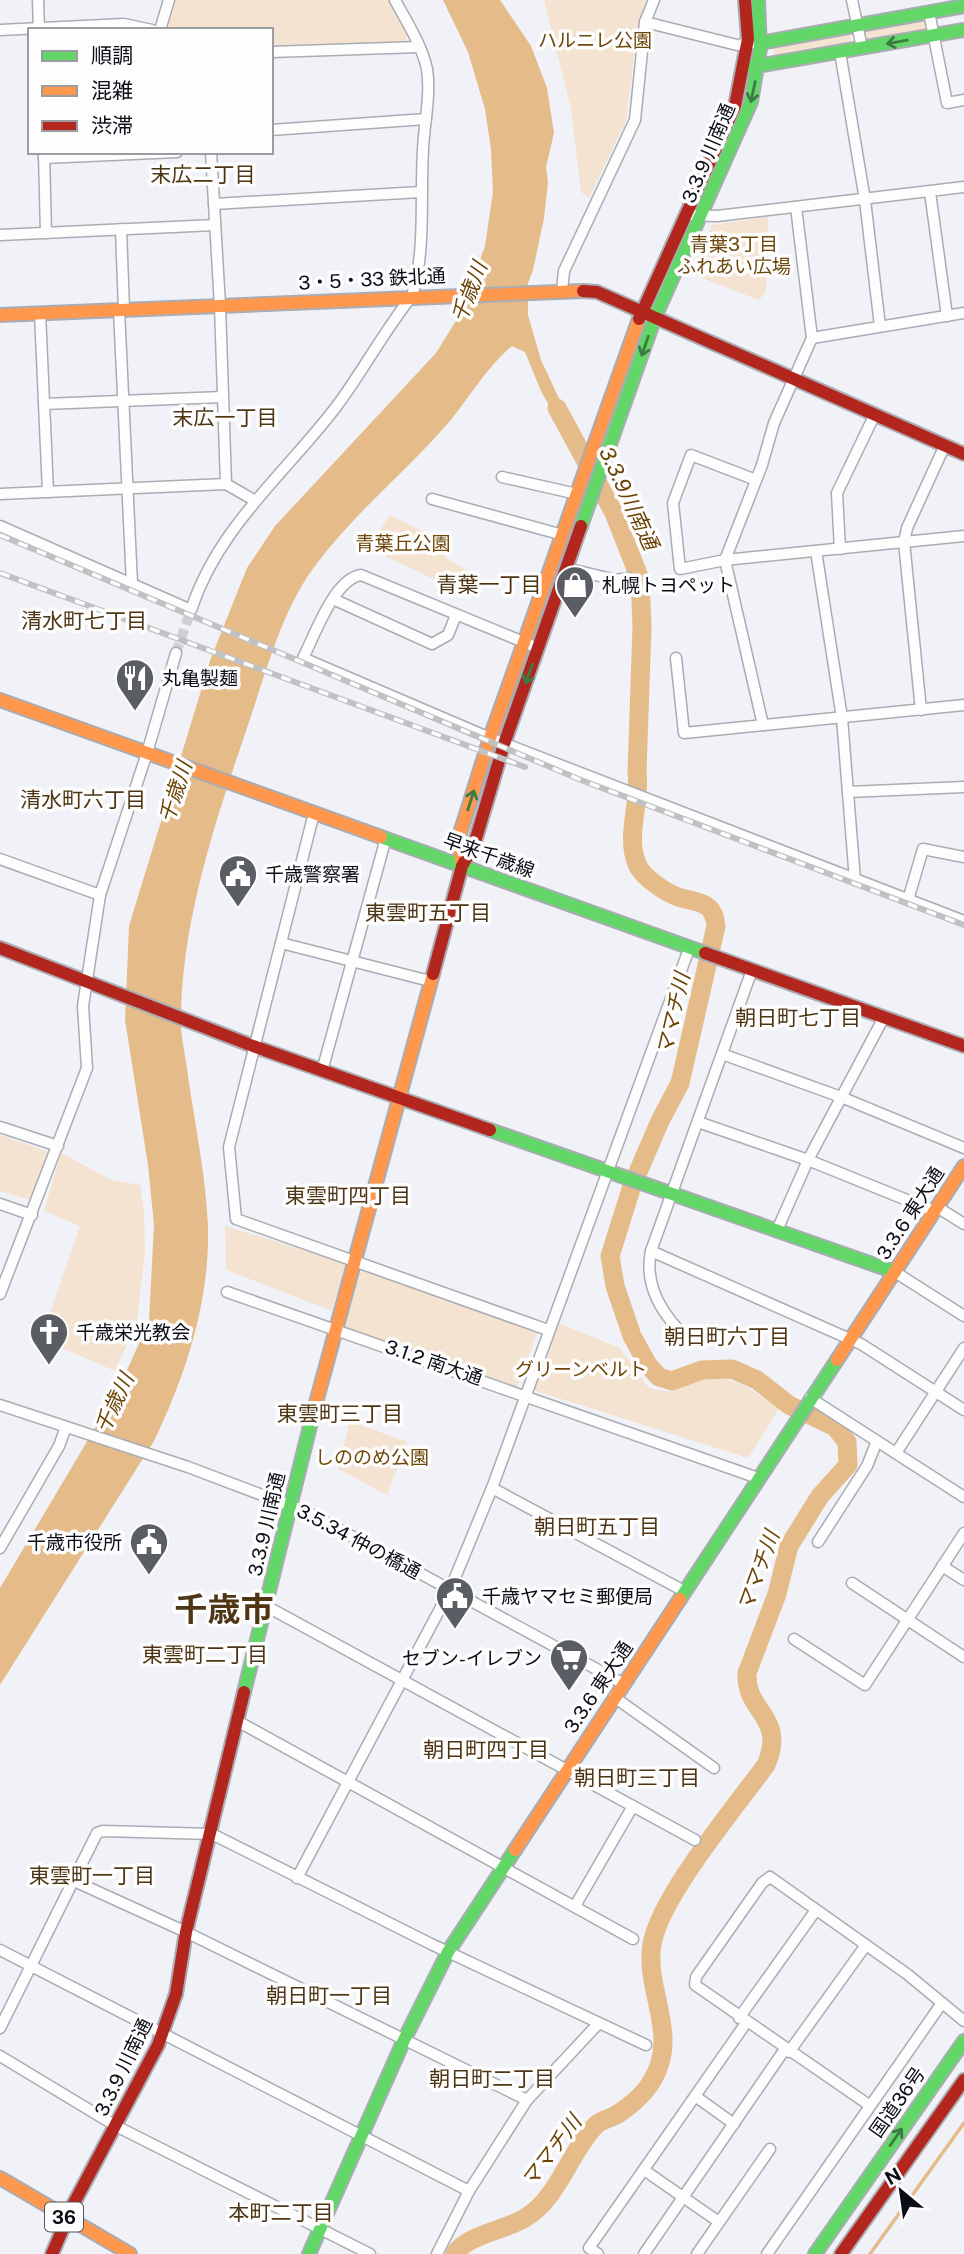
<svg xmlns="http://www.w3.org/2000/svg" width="964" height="2254" font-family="'Public Sans','Noto Sans JP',sans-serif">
  <rect width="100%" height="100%" fill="#f0f2f8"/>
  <g fill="#f4e3d1">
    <polygon points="172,0 390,0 408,35 405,42 271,47 271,30 167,30"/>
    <polygon points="544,0 648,0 638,26 626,121 589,198 581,192 571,109"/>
    <polygon points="924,18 927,32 867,44 864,29"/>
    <polygon points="850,33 851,44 774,60 774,47"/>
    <polygon points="768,217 766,292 759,300 689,273 712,225"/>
    <polygon points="390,515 449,544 444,557 472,573 463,593 368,548"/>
    <polygon points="0,1135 49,1152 31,1200 0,1191"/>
    <polygon points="61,1153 112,1180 140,1185 144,1211 145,1252 137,1321 115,1371 41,1339 80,1226 44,1211"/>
    <polygon points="225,1226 346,1263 332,1311 226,1270"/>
    <polygon points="362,1268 538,1331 517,1388 344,1326"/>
    <path d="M558,1323l62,25 28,39c28,9 27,2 52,-6 30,-10 56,11 79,28l-31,49 -215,-68z"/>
    <polygon points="350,1421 407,1442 387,1495 338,1469"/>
  </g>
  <path fill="#e5bc89" d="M443,0h57l31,46 16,42 7,45 -8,34 2,15 -4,36 -11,52 -5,13v32l13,45 31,66 -7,8 -24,-43 -16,-39 -13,-6c-27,22 -46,58 -70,84 -40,45 -87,83 -124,132 -35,45 -49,101 -67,154 -33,98 -70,202 -70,306 0,18 5,36 7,54 7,49 18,101 20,150 2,75 -22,149 -54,215l-154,244v-97l120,-202 29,-65 5,-96 -6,-60 -23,-145 4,-94 82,-268 36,-90 28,-42 161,-173 25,-40 24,-67 8,-54 -2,-43 -6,-40 -17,-57z"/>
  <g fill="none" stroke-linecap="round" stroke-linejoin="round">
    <polyline stroke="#e5bc89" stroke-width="3.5" points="870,2254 964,2123"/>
    <path stroke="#e5bc89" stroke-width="19" d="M455,2254c9,-18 53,-25 70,-36 34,-20 44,-66 71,-93 5,-5 12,-6 18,-9 12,-6 29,-21 36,-32 32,-48 -6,-92 2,-140 8,-47 84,-138 114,-179 21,-49 -21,-52 -19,-92l30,-79 12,-48 31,-50 28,-31 -1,-23 -12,-15 -46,-22 -32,-25 -25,-11 -30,1 -30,11 -13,-4 -11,-12 -16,-29 -17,-50 -5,-30 22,-70 28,-65 20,-38 36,-157c-1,-7 -2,-14 -8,-19 -7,-6 -21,-7 -30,-10 -13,-5 -36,-20 -41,-33 -12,-29 4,-61 0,-91l5,-147 -2,-47 -26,-66 -57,-105"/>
    <polyline stroke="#ced0d6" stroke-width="10" stroke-dasharray="10 5" stroke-linecap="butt" points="176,653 191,610"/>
    <g stroke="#aaacb3" stroke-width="13">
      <g id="street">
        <polyline points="38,0 39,30"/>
        <polyline points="852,0 862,48"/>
        <polyline points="929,12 947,103 964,100"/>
        <polyline points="645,22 737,45 753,43"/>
        <polyline points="0,30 124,24 152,30"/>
        <polyline points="160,30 169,0"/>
        <polyline points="271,52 419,47"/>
        <polyline points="840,52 865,200 880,326"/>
        <polyline points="271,130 426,119"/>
        <polyline points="211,152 220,306 226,484"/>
        <polyline points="44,153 46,233"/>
        <polyline points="44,158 177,152"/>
        <polyline points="930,192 947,316"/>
        <polyline points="214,204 421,192"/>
        <polyline points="686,215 717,216 964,187"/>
        <polyline points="121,229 124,310"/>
        <polyline points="0,235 215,225"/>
        <polyline points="562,291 564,271 635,120 645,22 654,0"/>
        <polyline points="119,310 132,584"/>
        <polyline points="40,313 48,492"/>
        <polyline points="812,338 964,313"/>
        <polyline points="44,404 223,397"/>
        <polyline points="502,477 577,494"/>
        <polyline points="756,480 691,455 673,503 680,569 725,560 964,536"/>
        <polyline points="0,494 226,484 254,500"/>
        <polyline points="432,499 563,535"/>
        <path d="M0,526l191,84c27,-83 94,-136 145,-203 27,-36 48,-76 76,-111 14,-46 8,-98 11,-146 1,-27 8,-54 4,-81 -5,-24 -21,-48 -32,-69"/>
        <polyline points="840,549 837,493 875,414"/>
        <polyline points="816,551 842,718 855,880"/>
        <polyline points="566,568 616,580 628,578"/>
        <polyline points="333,599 432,644 448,635 456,615"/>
        <path d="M538,648l-177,-73c-27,4 -46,60 -58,83l187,80 474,183"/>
        <polyline points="676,658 684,733 964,705"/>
        <polyline points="921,710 904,542 907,528 945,445"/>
        <polyline points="763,725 725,560 762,465 774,423 812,338 796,207"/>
        <polyline points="848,792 964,787"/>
        <polyline points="314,813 229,1147 236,1219 548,1330"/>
        <polyline points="0,859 100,895"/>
        <polyline points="908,900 923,849 964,857"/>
        <polyline points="281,943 430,981"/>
        <polyline points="722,1054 841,1097 964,1148"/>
        <polyline points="322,1071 386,838"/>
        <polyline points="698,1122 808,1160 934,1211"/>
        <polyline points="0,1127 58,1146"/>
        <polyline points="0,1204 32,1215"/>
        <polyline points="937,1207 964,1224"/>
        <polyline points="778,1228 808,1160 883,1019"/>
        <polyline points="651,1251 861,1344 964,1410"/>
        <polyline points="895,1272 964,1316"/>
        <polyline points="227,1292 758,1478"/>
        <polyline points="0,1294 87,1068 83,1006 100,895 147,753 176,653"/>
        <path d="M677,1328c-20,-22 -32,-48 -26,-77l101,-281"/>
        <polyline points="810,1398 964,1497"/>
        <polyline points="0,1405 188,1467 307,1512 624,1684"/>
        <polyline points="896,1453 964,1348"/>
        <polyline points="492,1488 684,1591"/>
        <polyline points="818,1542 867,1466 877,1441"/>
        <polyline points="0,1548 59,1446 66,1427"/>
        <polyline points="942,1566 964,1580"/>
        <polyline points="852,1583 964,1657"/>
        <polyline points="266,1606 695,1840"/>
        <polyline points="794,1639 865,1685 964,1533"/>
        <polyline points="614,1697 714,1768"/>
        <polyline points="239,1722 633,1939"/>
        <polyline points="297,1878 450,1590 492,1488 689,949"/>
        <polyline points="72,1880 186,1932 527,2100"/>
        <polyline points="575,1906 633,1806"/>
        <polyline points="0,1950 469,2191"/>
        <polyline points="739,2018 816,1910"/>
        <polyline points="0,2028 97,1833 103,1831 212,1834 431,1944 646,2045"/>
        <polyline points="789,2052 866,1945"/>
        <polyline points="0,2056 116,2126 370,2254"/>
        <polyline points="695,2096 734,2124"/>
        <polyline points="869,2105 695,1985 696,1977 762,1883 770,1877 907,1974 964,2021"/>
        <polyline points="644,2170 719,2222"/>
        <polyline points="437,2254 469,2191 527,2100 598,2024"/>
        <polyline points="598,2254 589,2248 746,2023"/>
        <polyline points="644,2254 785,2049"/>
        <polyline points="697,2254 770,2149"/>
        <polyline points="767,2254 942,2003"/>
      </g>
    </g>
    <g stroke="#aaacb3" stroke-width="16">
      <g id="fast">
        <polyline points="760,43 964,6"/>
        <polyline points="751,67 964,30"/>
        <polyline points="581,526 655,317 751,102 760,49 758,0"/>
        <polyline points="381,837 705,953"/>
        <polyline points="490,1130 895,1272"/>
        <polyline points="680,1599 837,1360"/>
        <polyline points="244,1692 314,1410"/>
        <polyline points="309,2254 404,2040 448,1952 515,1850"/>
        <polyline points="815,2254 964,2041"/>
      </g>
    </g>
    <g stroke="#aaacb3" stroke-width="16">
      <g id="slow">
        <polyline points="0,315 583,291"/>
        <polyline points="0,700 381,837"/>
        <polyline points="462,866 458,840 490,738 639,319"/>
        <polyline points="837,1360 964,1166"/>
        <polyline points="314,1410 433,974"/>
        <polyline points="515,1850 680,1599"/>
        <polyline points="0,2178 130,2254"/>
      </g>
    </g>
    <g stroke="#aaacb3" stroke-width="16">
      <g id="jam">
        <polyline points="583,291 597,292 964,454"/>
        <polyline points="639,319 735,106 748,39 745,0"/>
        <polyline points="0,948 253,1046 490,1130"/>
        <polyline points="705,953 964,1046"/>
        <polyline points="433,974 462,866 474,845 504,744 581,526"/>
        <polyline points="52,2254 74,2203 158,2045 176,1994 186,1932 244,1692"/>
        <polyline points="841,2254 964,2080"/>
      </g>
    </g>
    <use href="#street" stroke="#fdfdfe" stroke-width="10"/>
    <use href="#fast" stroke="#63d668" stroke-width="12"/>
    <use href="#slow" stroke="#ff974d" stroke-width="12"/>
    <use href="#jam" stroke="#b3261e" stroke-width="12"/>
    <g stroke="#c0c1c3" stroke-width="6">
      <g id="rail">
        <polyline points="0,535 581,780 964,925"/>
        <polyline points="0,573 525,767"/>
      </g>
    </g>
    <use href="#rail" stroke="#fdfdfd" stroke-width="3.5" stroke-dasharray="10" stroke-linecap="butt"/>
  </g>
  <defs><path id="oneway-shaft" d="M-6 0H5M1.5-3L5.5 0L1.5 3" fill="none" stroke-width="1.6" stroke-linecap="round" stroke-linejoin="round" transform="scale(1.75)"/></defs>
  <g stroke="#3b7c43">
    <use href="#oneway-shaft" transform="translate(897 42) rotate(170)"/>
    <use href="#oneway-shaft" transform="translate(753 92) rotate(102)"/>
    <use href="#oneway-shaft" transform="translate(645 346) rotate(109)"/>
    <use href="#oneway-shaft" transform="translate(529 674) rotate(110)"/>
    <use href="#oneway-shaft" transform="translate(471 800) rotate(-72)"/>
    <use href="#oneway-shaft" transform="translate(896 2137) rotate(-55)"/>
  </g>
  <defs>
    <g id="shop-pin" transform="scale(2.0125)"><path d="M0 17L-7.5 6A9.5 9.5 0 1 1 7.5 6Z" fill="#5b5d65" stroke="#fdfdfd"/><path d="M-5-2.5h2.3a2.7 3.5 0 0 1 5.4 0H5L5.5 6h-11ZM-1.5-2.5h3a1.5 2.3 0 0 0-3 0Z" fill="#fff"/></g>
    <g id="restaurant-pin" transform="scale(2.0125)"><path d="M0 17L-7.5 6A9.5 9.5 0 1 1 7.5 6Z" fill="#5b5d65" stroke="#fdfdfd"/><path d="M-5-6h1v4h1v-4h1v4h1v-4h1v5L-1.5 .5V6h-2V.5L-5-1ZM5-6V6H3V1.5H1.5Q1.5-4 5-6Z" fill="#fff"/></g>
    <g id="civic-pin" transform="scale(2.0125)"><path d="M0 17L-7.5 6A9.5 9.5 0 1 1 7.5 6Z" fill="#5b5d65" stroke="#fdfdfd"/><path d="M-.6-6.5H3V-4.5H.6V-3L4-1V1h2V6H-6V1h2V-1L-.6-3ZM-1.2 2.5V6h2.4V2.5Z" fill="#fff"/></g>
    <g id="church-pin" transform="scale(2.0125)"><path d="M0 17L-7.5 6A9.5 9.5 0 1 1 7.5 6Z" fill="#5b5d65" stroke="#fdfdfd"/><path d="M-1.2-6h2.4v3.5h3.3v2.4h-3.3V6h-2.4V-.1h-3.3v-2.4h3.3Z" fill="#fff"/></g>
    <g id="supermarket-pin" transform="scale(2.0125)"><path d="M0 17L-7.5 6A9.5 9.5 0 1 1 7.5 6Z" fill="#5b5d65" stroke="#fdfdfd"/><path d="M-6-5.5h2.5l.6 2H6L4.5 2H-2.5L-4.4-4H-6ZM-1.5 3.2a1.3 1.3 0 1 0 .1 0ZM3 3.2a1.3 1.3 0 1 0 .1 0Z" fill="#fff"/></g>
  </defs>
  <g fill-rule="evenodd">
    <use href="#shop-pin" x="575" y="585"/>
    <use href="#restaurant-pin" x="135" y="678"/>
    <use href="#civic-pin" x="238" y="874"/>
    <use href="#church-pin" x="49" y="1332"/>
    <use href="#civic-pin" x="149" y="1542"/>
    <use href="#civic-pin" x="455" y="1596"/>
    <use href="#supermarket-pin" x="569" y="1658"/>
  </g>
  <g text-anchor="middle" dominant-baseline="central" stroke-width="7" stroke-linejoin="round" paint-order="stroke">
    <rect fill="#fdfdfd" stroke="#54555b" stroke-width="2" x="45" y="2202.5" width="38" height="29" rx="5"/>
    <g font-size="18" font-weight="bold" fill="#0b0d16">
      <text x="64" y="2217">36</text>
    </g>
    <g font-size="19" fill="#6e4709" stroke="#fdfdfd">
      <text x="595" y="40">ハルニレ公園</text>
      <text x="734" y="244">青葉3丁目<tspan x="734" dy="22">ふれあい広場</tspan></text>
      <text x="403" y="543">青葉丘公園</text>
      <text x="581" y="1369">グリーンベルト</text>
      <text x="372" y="1457">しののめ公園</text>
    </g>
    <g font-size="19" fill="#0b0d16" stroke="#fdfdfd">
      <text transform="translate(708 153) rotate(-67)">3.3.9 川南通</text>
      <text transform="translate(372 279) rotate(-3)">3・5・33 鉄北通</text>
      <text transform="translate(489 855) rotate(20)">早来千歳線</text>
      <text transform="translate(910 1213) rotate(-57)">3.3.6 東大通</text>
      <text transform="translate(434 1362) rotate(19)">3.1.2 南大通</text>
      <text transform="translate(266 1524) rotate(-77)">3.3.9 川南通</text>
      <text transform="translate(359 1541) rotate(28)">3.5.34 仲の橋通</text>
      <text transform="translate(598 1687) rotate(-56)">3.3.6 東大通</text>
      <text transform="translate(123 2067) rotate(-64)">3.3.9 川南通</text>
      <text transform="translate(897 2102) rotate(-55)">国道36号</text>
    </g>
    <g font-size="19" fill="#0b0d16" stroke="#fdfdfd" text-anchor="start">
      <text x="602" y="585">札幌トヨペット</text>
      <text x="162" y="678">丸亀製麺</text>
      <text x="265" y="874">千歳警察署</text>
      <text x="76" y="1332">千歳栄光教会</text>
      <text x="122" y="1542" text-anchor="end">千歳市役所</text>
      <text x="482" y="1596">千歳ヤマセミ郵便局</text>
      <text x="542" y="1658" text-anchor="end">セブン-イレブン</text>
    </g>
    <g font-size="21" fill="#4e3514" stroke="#fdfdfd">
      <text x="203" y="174">末広二丁目</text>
      <text x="225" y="417">末広一丁目</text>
      <text x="489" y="584">青葉一丁目</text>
      <text x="84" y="620">清水町七丁目</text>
      <text x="83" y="799">清水町六丁目</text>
      <text x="428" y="912">東雲町五丁目</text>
      <text x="798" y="1017">朝日町七丁目</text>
      <text x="348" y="1195">東雲町四丁目</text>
      <text x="727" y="1336">朝日町六丁目</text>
      <text x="340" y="1413">東雲町三丁目</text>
      <text x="597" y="1526">朝日町五丁目</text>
      <text x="205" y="1654">東雲町二丁目</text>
      <text x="486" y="1749">朝日町四丁目</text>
      <text x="637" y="1777">朝日町三丁目</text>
      <text x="92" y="1875">東雲町一丁目</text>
      <text x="329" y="1995">朝日町一丁目</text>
      <text x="492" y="2078">朝日町二丁目</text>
      <text x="281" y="2212">本町二丁目</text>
    </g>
    <g font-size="21" font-style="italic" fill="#6b4405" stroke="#fdfdfd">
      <text transform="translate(469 292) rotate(-69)">千歳川</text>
      <text transform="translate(629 498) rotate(65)">3.3.9川南通</text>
      <text transform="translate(175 792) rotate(-72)">千歳川</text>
      <text transform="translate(673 1014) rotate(-77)">ママチ川</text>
      <text transform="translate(114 1403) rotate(-65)">千歳川</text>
      <text transform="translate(758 1571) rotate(-70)">ママチ川</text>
      <text transform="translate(551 2151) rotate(-53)">ママチ川</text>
    </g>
    <g font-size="33" font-weight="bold" fill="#4e3514" stroke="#fdfdfd">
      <text x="224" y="1609">千歳市</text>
    </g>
  </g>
  <rect x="28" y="28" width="245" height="126" fill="#fdfdfd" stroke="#9c9da1" stroke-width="2"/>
  <rect x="42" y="51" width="35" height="10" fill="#63d668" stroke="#9c9da1" stroke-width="2"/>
  <text x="91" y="63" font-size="21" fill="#0b0d16">順調</text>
  <rect x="42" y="86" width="35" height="10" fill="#ff974d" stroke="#9c9da1" stroke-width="2"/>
  <text x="91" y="98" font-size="21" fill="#0b0d16">混雑</text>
  <rect x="42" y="121" width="35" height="10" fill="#b3261e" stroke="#9c9da1" stroke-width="2"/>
  <text x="91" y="133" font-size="21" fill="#0b0d16">渋滞</text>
  <g transform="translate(901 2191) rotate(331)" stroke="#fdfdfd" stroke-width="5" paint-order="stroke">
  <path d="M0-5L12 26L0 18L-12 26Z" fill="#0b0d16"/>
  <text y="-10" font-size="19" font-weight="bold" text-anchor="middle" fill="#0b0d16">N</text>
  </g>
</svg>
